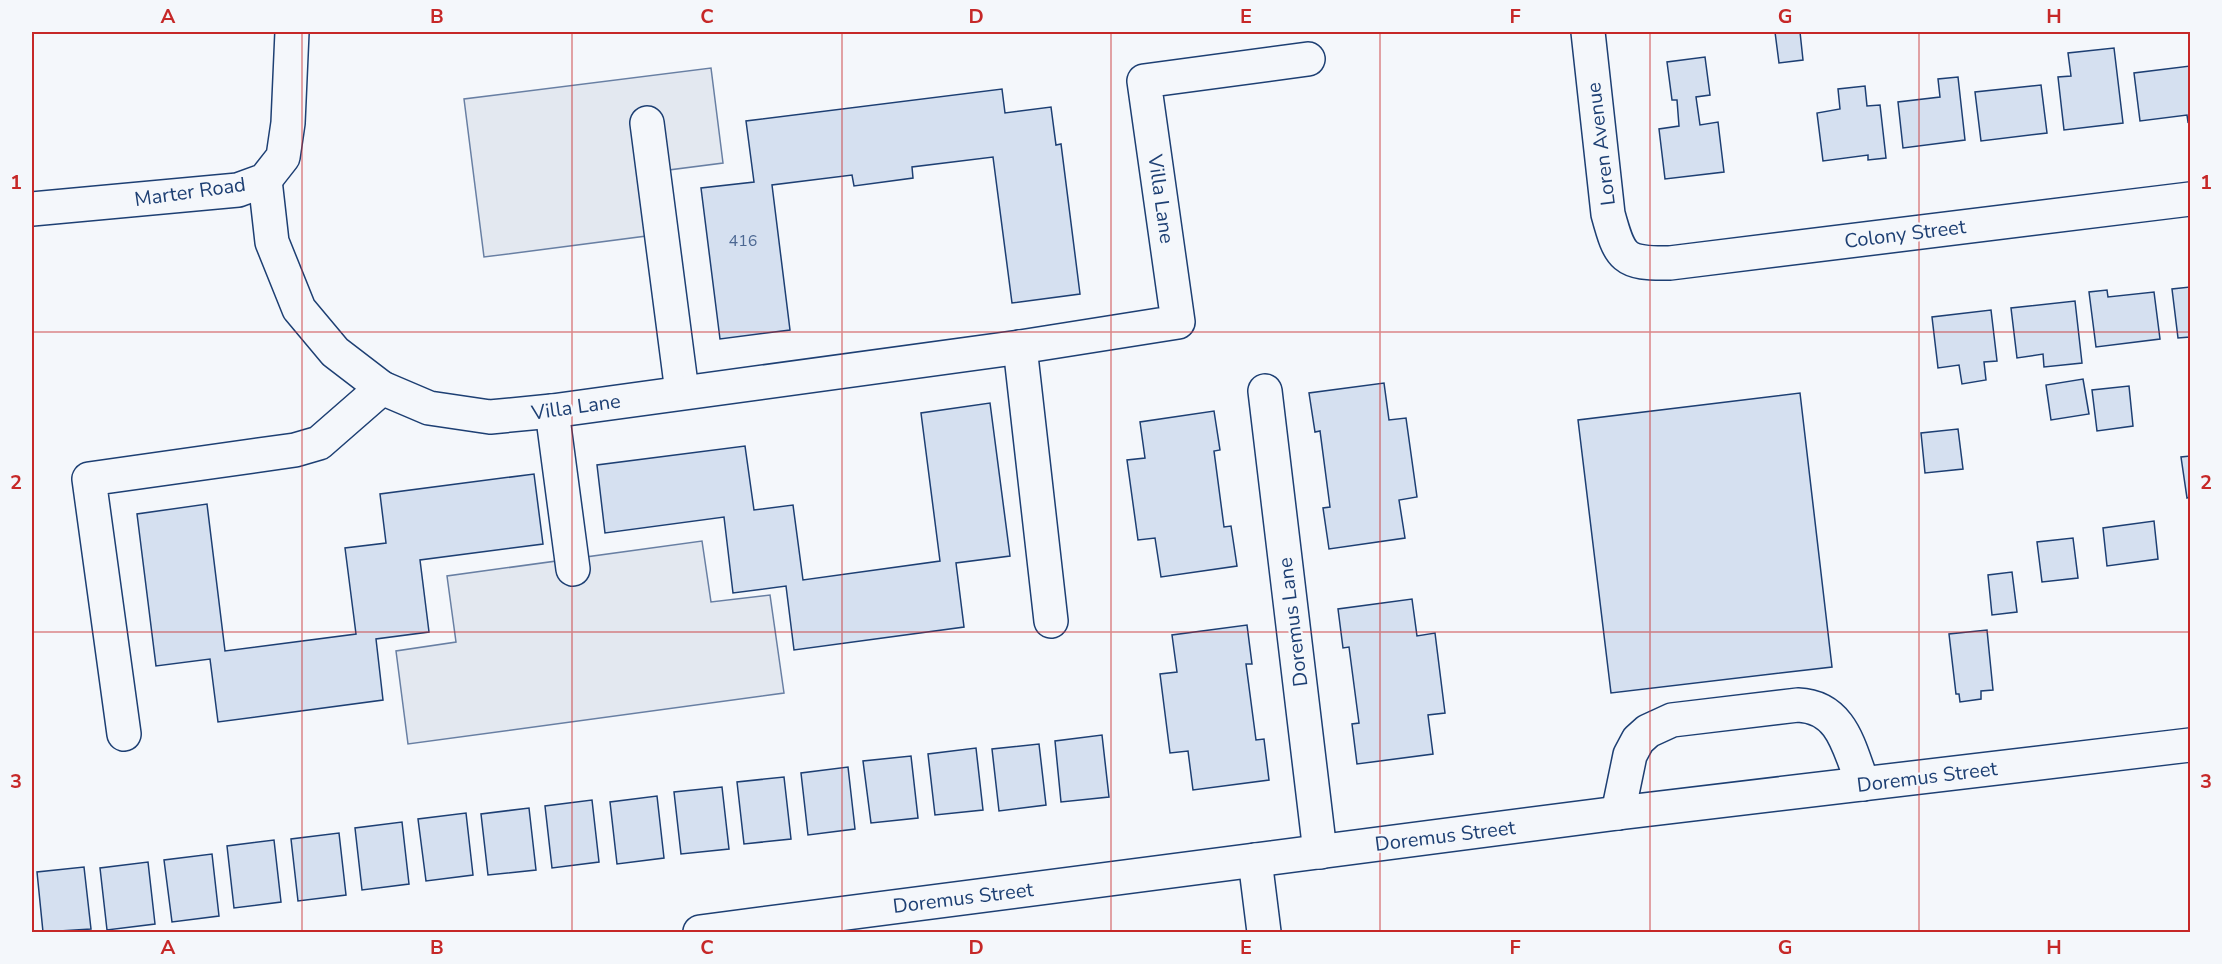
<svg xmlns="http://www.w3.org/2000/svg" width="2222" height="964" font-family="'Nunito Sans',sans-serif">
  <rect width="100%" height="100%" fill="#f4f7fb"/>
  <g fill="#e3e8f0" stroke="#687fa3" stroke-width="1.5">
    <polygon points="711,68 723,163 669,170 677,232 484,257 464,99"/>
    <polygon points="702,541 711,602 770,595 784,693 408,744 396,651 456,642 447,576"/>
  </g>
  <g fill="#d5e0f0" stroke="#1d3f73" stroke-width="1.5">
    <polygon points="1775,32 1800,32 1803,60 1779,63"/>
    <polygon points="2114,48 2123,123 2064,130 2058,77 2071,76 2068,53"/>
    <polygon points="1705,57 1710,95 1696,97 1700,125 1718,122 1724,172 1665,179 1659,129 1679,126 1677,100 1672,100 1667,62"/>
    <polygon points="2190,66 2190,121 2188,122 2187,115 2140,121 2134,73"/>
    <polygon points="1958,77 1965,140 1903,148 1898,102 1940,97 1938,79"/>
    <polygon points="2041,85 2047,133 1981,141 1975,92"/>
    <polygon points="1865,86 1867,106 1880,105 1886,158 1868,160 1868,155 1823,161 1817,113 1840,109 1838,89"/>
    <polygon points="1002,89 1005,113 1051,107 1056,145 1061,144 1080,294 1012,303 993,157 912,167 913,178 854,186 852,175 772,185 790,330 720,339 701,188 754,182 746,121"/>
    <polygon points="2190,287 2190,337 2178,338 2172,289"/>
    <polygon points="2107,290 2108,297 2154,292 2160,339 2096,347 2089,292"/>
    <polygon points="2075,301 2082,363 2044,367 2043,354 2017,358 2011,308"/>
    <polygon points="1991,310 1997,361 1984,362 1986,380 1962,384 1959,365 1938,368 1932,317"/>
    <polygon points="2083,379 2089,414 2051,420 2046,385"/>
    <polygon points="1384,383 1389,420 1406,418 1417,497 1399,500 1405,538 1329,549 1323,508 1330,507 1320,431 1315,432 1309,393"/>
    <polygon points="2129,386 2133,426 2097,431 2092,390"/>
    <polygon points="1800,393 1832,667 1611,693 1578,420"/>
    <polygon points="990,403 1010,556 956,563 964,627 794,650 786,586 733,593 724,517 605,533 597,465 745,446 754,510 793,505 803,580 940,561 921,413"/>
    <polygon points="1214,411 1220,450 1214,451 1224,527 1231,526 1237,566 1161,577 1155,538 1138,540 1127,460 1145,458 1140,422"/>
    <polygon points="1958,429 1963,469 1925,473 1921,433"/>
    <polygon points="2190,456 2190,497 2187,498 2181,457"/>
    <polygon points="534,474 543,544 420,560 429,632 376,639 383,700 218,722 210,659 156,666 137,514 207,504 225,651 356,634 345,548 386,543 380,494"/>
    <polygon points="2154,521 2158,559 2107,566 2103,528"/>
    <polygon points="2073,538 2078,578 2042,582 2037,542"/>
    <polygon points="2012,572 2017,612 1992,615 1988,575"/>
    <polygon points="1412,599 1417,636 1435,633 1445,713 1428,715 1433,754 1357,764 1352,724 1359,723 1349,647 1343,648 1338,609"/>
    <polygon points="1247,625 1252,664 1246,664 1256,740 1264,739 1269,780 1193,790 1188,751 1170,753 1160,674 1177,672 1172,635"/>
    <polygon points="1987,630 1993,690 1981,691 1981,699 1960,702 1959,694 1956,694 1949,634"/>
    <polygon points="1102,735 1109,797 1061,802 1055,741"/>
    <polygon points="1039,744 1046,805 999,811 992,749"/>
    <polygon points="976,748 983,810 935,815 928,754"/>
    <polygon points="911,756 918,818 871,823 863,761"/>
    <polygon points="848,767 855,829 808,835 801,773"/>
    <polygon points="784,777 791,839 744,844 737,782"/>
    <polygon points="722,787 729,849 681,854 674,792"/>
    <polygon points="657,796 664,858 617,864 610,802"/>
    <polygon points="592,800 599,862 552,868 545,806"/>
    <polygon points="529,808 536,870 488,875 481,814"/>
    <polygon points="466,813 473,875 426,881 418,819"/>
    <polygon points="402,822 409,884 362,890 355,828"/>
    <polygon points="339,833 346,895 298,901 291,839"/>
    <polygon points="274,840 281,902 234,908 227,846"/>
    <polygon points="212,854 219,916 172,922 164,860"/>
    <polygon points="148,862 155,924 107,930 100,868"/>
    <polygon points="84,867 91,929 43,932 37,872"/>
  </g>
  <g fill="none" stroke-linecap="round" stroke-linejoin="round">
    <g stroke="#1d3f73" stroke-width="36">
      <g id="minor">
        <path d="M1588,32l20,182c12,44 15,50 62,49l520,-64"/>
        <polyline points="647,123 682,392"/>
        <polyline points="265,180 272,242 299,309 335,352 382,388 429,408 490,417 552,411 1020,347 1178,322 1144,81 1308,59"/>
        <polyline points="32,209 238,190 265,180 283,157 288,123 292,32"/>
        <polyline points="1020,347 1051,621"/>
        <polyline points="1265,391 1320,852"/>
        <polyline points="552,411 573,569"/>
        <polyline points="124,734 89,479 295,450 319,443 382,388"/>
        <path d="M1618,813l12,-58 8,-15 10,-9 24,-11 126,-15c45,2 51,44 65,79"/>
        <polyline points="1255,860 1264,932"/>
        <polyline points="700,932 1618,813 2190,745"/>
      </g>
    </g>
    <use href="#minor" stroke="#f4f7fb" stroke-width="33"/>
  </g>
  <path fill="none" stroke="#c62828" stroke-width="1.5" stroke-opacity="0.55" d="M302,32v900M572,32v900M842,32v900M1111,32v900M1380,32v900M1650,32v900M1919,32v900M32,332h2158M32,632h2158"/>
  <g text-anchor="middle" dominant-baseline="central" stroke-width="4.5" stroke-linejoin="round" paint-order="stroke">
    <g font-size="16" fill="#4b6792">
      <text x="743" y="241">416</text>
    </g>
    <g font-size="20" fill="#1d3f73" stroke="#f4f7fb">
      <text transform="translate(1601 144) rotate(-97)">Loren Avenue</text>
      <text transform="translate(190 192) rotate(-8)">Marter Road</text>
      <text transform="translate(1161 199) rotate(82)">Villa Lane</text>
      <text transform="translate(1905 234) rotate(-7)">Colony Street</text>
      <text transform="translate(576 407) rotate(-8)">Villa Lane</text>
      <text transform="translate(1293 622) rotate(-97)">Doremus Lane</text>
      <text transform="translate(1927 777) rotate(-7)">Doremus Street</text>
      <text transform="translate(1445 836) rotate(-7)">Doremus Street</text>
      <text transform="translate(963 898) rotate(-7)">Doremus Street</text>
    </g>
  </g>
  <rect width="2222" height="964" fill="none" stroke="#f4f7fb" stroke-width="66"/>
  <rect x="33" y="33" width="2156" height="898" fill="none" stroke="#c62828" stroke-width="2"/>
  <g font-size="20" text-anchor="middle" font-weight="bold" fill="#c62828">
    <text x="168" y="23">A</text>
    <text x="437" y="23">B</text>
    <text x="707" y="23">C</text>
    <text x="976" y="23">D</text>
    <text x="1246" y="23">E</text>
    <text x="1515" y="23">F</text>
    <text x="1785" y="23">G</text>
    <text x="2054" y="23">H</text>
    <text x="16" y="189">1</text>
    <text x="2206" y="189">1</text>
    <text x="16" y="489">2</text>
    <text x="2206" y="489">2</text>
    <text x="16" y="788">3</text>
    <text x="2206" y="788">3</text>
    <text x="168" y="954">A</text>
    <text x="437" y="954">B</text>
    <text x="707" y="954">C</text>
    <text x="976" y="954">D</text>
    <text x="1246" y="954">E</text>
    <text x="1515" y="954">F</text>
    <text x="1785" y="954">G</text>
    <text x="2054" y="954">H</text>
  </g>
</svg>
